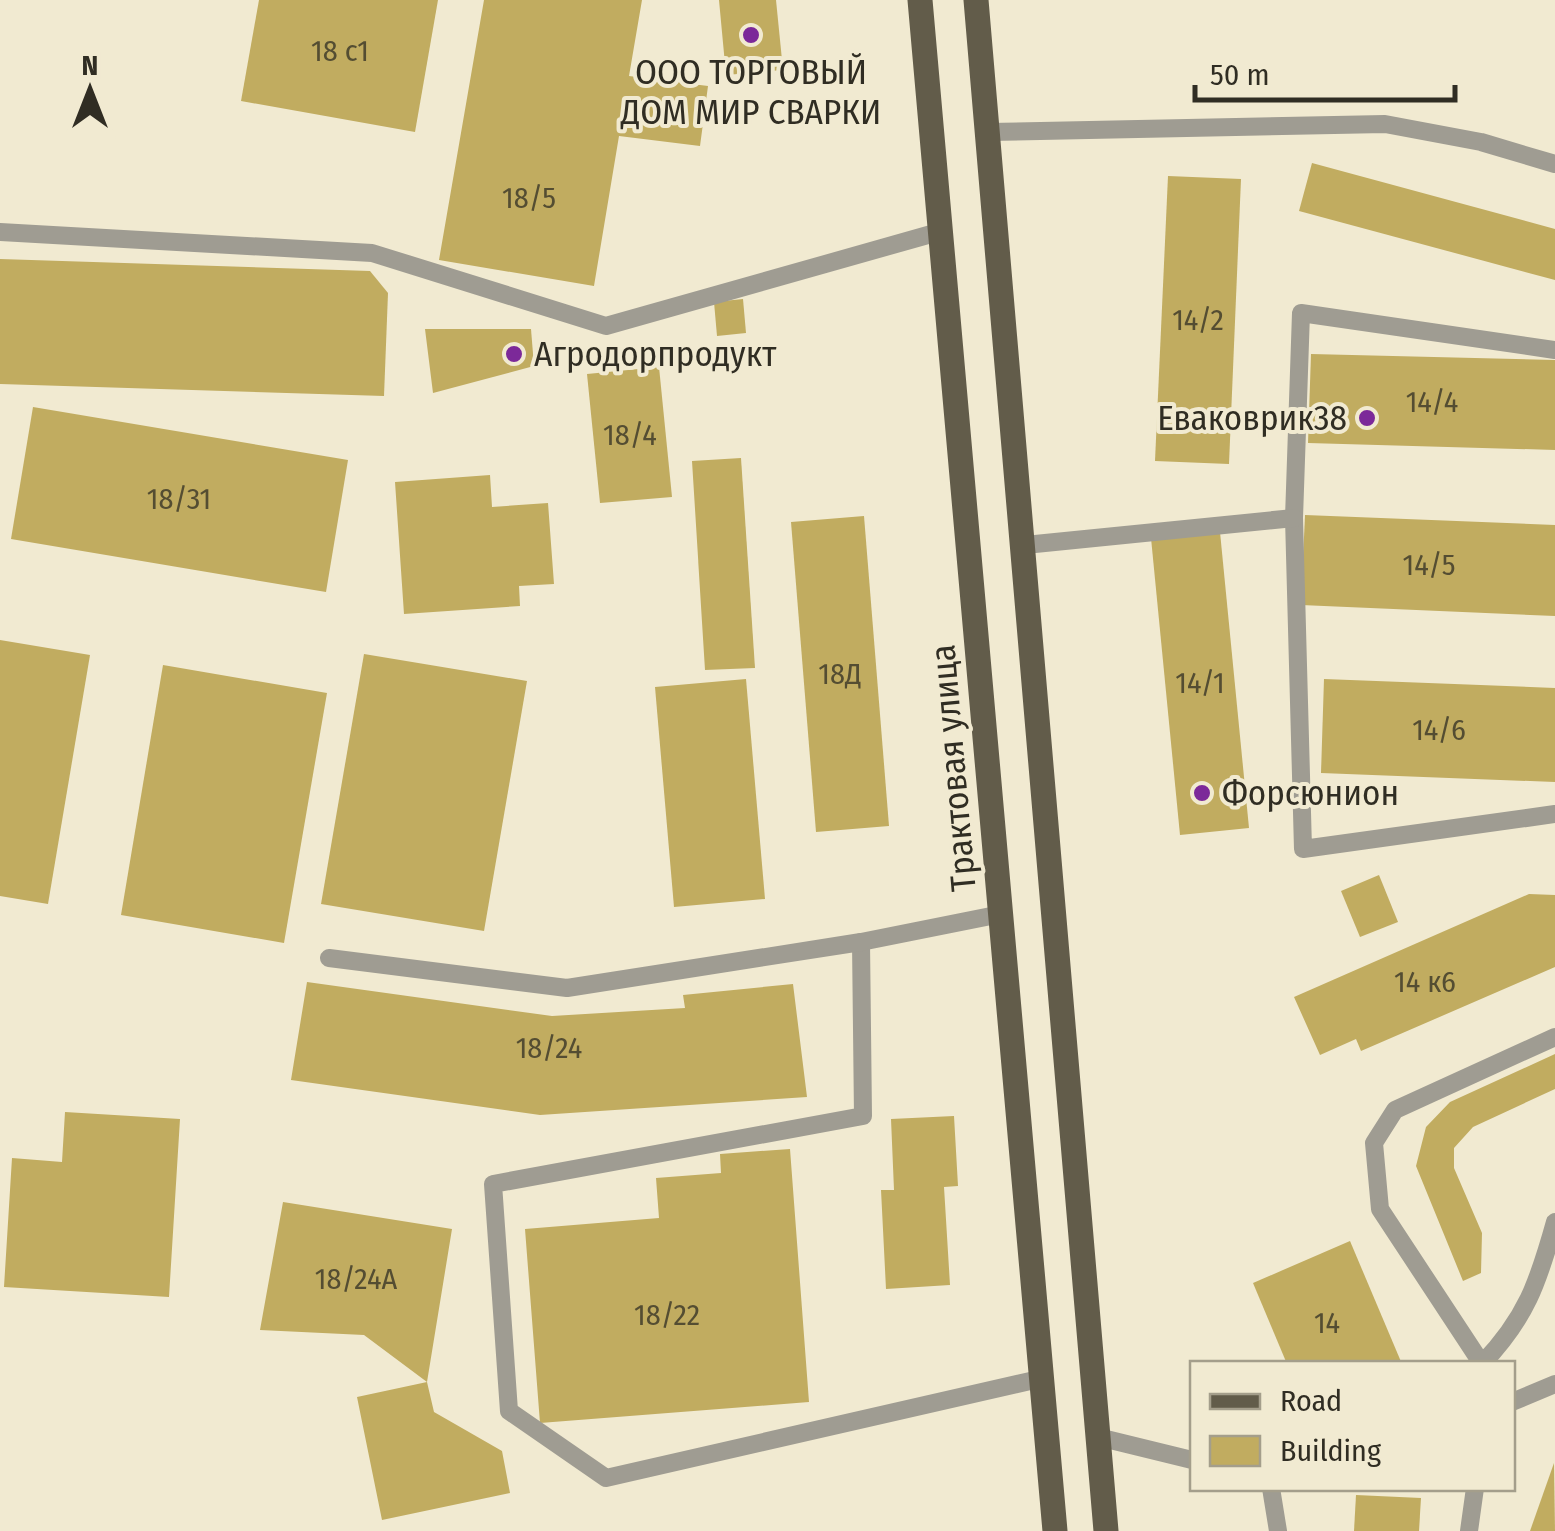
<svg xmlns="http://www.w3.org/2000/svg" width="1555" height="1531" font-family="'Fira Sans Condensed',sans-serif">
  <rect width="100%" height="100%" fill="#f1ead1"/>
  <g fill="#c1ac60">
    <polygon points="259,0 438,0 415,132 241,101"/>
    <polygon points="484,0 642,0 629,76 708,86 700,146 619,136 594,286 439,260"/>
    <polygon points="719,0 776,0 783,70 726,75"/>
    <polygon points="1312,163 1555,229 1555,280 1299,211"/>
    <polygon points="1168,176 1241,179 1229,464 1155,461"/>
    <polygon points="0,259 370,271 388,293 384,396 0,384"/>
    <polygon points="743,299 746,333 717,336 714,302"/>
    <polygon points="425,329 531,329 534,366 433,393"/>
    <polygon points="1311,354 1555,360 1555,450 1308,443"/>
    <polygon points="659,367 672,497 600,503 587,374"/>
    <polygon points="33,407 348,460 326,592 11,539"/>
    <polygon points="741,458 755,668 705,670 692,461"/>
    <polygon points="490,475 492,507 548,503 554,584 519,586 520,606 404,614 395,482"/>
    <polygon points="1305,515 1555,525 1555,616 1301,605"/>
    <polygon points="864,516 889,826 816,832 791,522"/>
    <polygon points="1220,532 1249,828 1180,835 1151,538"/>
    <polygon points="0,640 90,655 48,904 0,896"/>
    <polygon points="364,654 527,681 484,931 321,904"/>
    <polygon points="163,665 327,693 284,943 121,915"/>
    <polygon points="746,679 765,899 674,907 655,687"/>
    <polygon points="1324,679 1555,688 1555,782 1321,773"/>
    <polygon points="1379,875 1398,922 1360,937 1341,891"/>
    <polygon points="1529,894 1555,895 1555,967 1361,1051 1356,1039 1320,1055 1294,997"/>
    <polygon points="307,982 552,1016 685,1008 683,995 793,984 807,1097 540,1115 291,1080"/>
    <polygon points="1555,1054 1555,1089 1473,1127 1454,1148 1454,1168 1482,1233 1481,1273 1463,1281 1416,1166 1426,1127 1450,1102"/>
    <polygon points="65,1112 180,1119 169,1297 4,1287 12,1158 62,1162"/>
    <polygon points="954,1116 958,1186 944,1187 950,1285 886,1289 881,1190 894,1190 891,1119"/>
    <polygon points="790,1149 809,1402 540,1423 525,1229 659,1218 656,1178 721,1173 720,1154"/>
    <polygon points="283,1202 452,1229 427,1382 364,1335 260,1330"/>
    <polygon points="1350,1241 1402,1364 1287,1364 1253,1283"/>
    <polygon points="427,1382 434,1412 502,1451 510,1493 382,1520 357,1397"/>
    <polygon points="1554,1463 1555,1531 1530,1531"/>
    <polygon points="1356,1495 1421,1498 1419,1531 1354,1531"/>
  </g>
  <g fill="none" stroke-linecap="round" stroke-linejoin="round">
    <g stroke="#9f9c92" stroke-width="18">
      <polyline points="988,132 1385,124 1481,142 1555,164"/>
      <polyline points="0,232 372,253 606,326 942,231"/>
      <polyline points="1555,350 1301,313 1294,518 1303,849 1555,814"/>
      <polyline points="1025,545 1294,518"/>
      <polyline points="861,942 863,1116 493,1184 509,1411 606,1478 1039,1379"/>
      <polyline points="329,958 567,988 861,942 1001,914"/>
      <path d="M1555,1037l-160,73 -21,33 6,66 102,155c44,-46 56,-81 73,-142"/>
      <polyline points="1512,1402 1555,1384"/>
      <polyline points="1098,1437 1192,1460"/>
      <polyline points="1271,1488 1278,1531"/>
      <polyline points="1469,1531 1475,1488"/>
    </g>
    <g stroke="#625c4a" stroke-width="25">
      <polyline points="920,0 1055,1531"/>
      <polyline points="976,0 1106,1531"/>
    </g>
  </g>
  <g fill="#7c2999" stroke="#f1ead1" stroke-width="4">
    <circle cx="751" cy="35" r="10"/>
    <circle cx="514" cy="354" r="10"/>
    <circle cx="1367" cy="418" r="10"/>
    <circle cx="1202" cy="793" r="10"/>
  </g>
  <g text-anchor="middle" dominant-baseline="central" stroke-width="8" stroke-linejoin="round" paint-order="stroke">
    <g font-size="30" fill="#544d32">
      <text x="340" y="51">18 с1</text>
      <text x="529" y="198">18/5</text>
      <text x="1198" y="320">14/2</text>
      <text x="1432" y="402">14/4</text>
      <text x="630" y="435">18/4</text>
      <text x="179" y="499">18/31</text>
      <text x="1429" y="565">14/5</text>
      <text x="840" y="674">18Д</text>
      <text x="1200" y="683">14/1</text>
      <text x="1439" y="730">14/6</text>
      <text x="1425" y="982">14 к6</text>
      <text x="549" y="1048">18/24</text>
      <text x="356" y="1279">18/24А</text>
      <text x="667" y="1315">18/22</text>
      <text x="1327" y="1323">14</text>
    </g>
    <g font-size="35" fill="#302d23" stroke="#f1ead1" text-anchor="start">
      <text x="751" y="72" text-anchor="middle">ООО ТОРГОВЫЙ<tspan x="751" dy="40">ДОМ МИР СВАРКИ</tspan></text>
      <text x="534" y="354">Агродорпродукт</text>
      <text x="1347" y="418" text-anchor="end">Еваковрик38</text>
      <text x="1222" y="793">Форсюнион</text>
    </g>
    <g font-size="35" fill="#302d23" stroke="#f1ead1">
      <text transform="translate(953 768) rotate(-95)">Трактовая улица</text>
    </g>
  </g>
  <rect x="1190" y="1361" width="325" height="130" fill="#f1ead1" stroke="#a49e8b" stroke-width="2.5"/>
  <rect x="1210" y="1394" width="50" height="15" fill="#625c4a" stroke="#a49e8b" stroke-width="2.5"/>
  <text x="1280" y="1411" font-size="30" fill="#302d23">Road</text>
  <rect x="1210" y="1436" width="50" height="30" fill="#c1ac60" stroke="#a49e8b" stroke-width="2.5"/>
  <text x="1280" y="1461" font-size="30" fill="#302d23">Building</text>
  <g transform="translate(90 90)" stroke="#f1ead1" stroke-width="8" paint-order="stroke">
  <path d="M0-8L18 38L0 25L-18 38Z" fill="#302d23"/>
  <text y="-15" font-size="28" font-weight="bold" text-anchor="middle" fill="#302d23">N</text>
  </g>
  <path d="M1195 85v15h260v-15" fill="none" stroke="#302d23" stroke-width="5"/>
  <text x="1210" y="85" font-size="30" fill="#302d23" stroke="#f1ead1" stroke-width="8" paint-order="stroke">50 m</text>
</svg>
